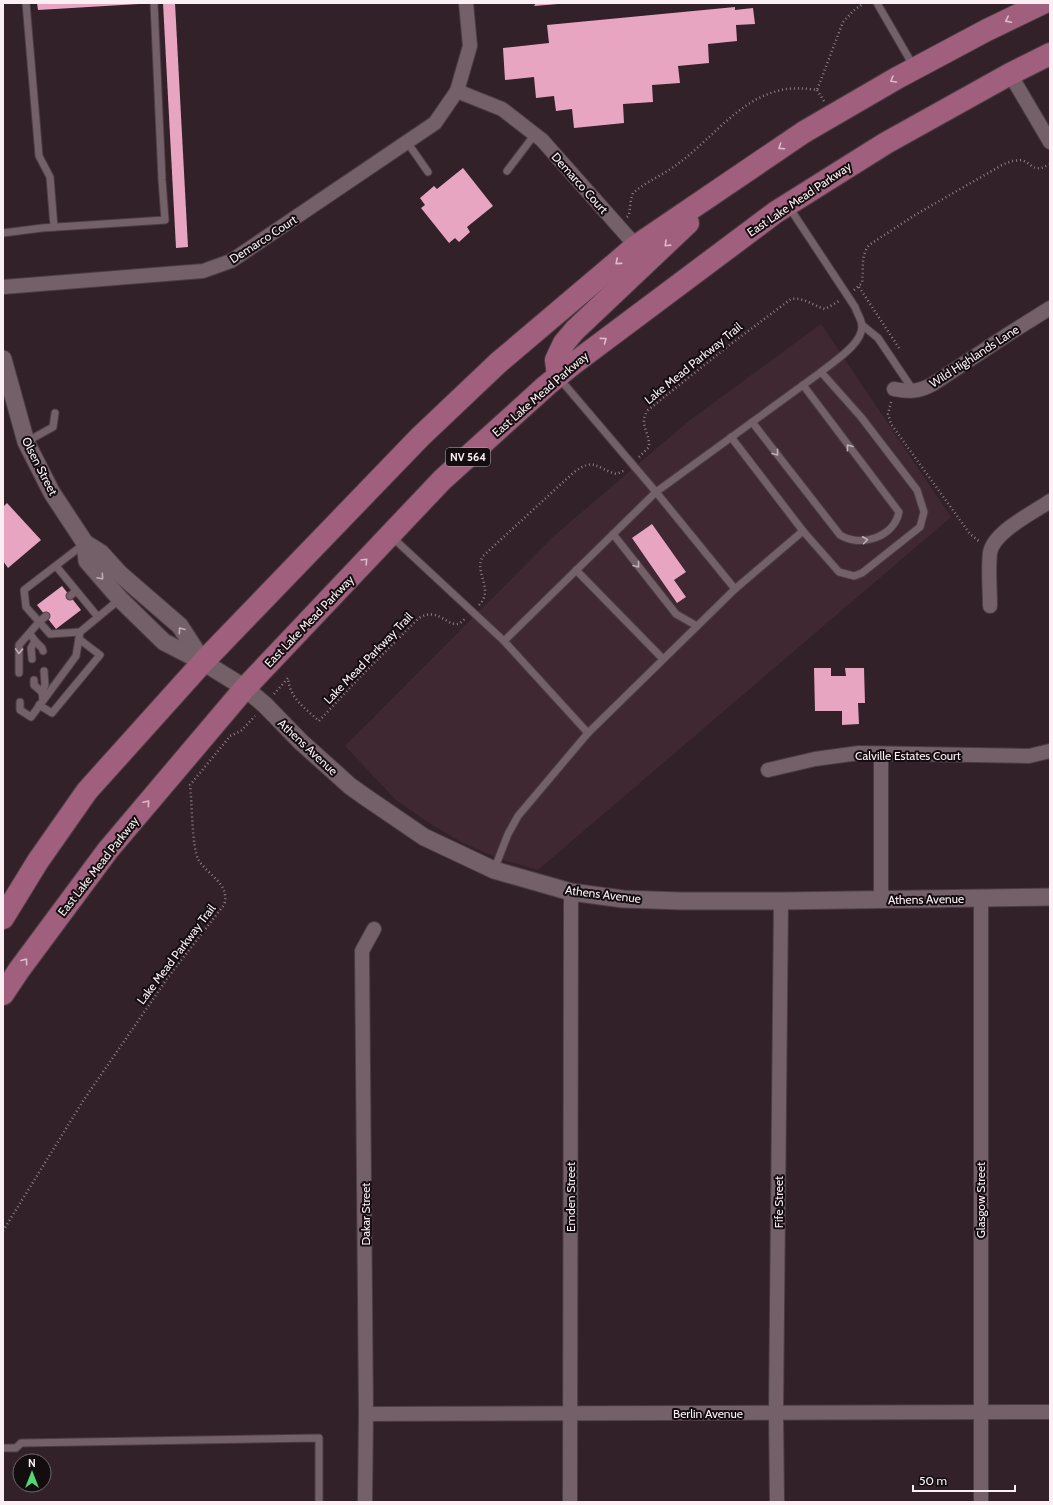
<svg xmlns="http://www.w3.org/2000/svg" width="1053" height="1505" font-family="Cabin,sans-serif">
  <rect width="100%" height="100%" fill="#322128"/>
  <polygon fill="#3f2832" points="821,324 951,517 538,870 500,859 463,843 429,823 396,800 345,746 555,535 690,420"/>
  <g fill="#e8a5c2">
    <polygon points="37,3 139,3 139,4 38,10"/>
    <polygon points="163,3 175,3 188,247 176,248"/>
    <polygon points="536,3 558,3 558,4 534,6"/>
    <polygon points="735,7 735,10 753,8 755,24 736,25 737,41 708,44 709,63 678,66 680,83 652,85 653,102 623,104 624,123 574,128 572,109 556,111 554,96 536,98 534,77 505,80 503,48 549,43 547,25"/>
    <polygon points="463,168 493,206 467,227 470,232 459,242 455,238 449,243 421,208 425,205 420,198 434,186 437,189"/>
    <polygon points="7,503 41,540 8,568 3,561 3,507"/>
    <polygon points="652,524 686,572 674,580 686,597 677,603 632,538"/>
    <polygon points="62,586 81,610 56,629 37,605"/>
    <polygon points="814,668 831,668 831,676 846,676 845,668 864,668 865,703 858,703 859,724 842,725 842,711 815,711"/>
  </g>
  <g fill="none" stroke-linecap="round" stroke-linejoin="round">
    <g stroke="#4b3c43" stroke-width="9">
      <g id="service">
        <polyline points="26,3 39,156 50,177 54,227"/>
        <polyline points="877,3 914,67"/>
        <polyline points="407,142 428,172"/>
        <polyline points="507,171 535,134"/>
        <polyline points="3,233 42,228 165,220 162,180 154,3"/>
        <polyline points="862,325 878,338 913,390"/>
        <polyline points="559,378 656,492 821,372"/>
        <path d="M752,422l88,113c21,13 54,2 59,-23l-96,-127"/>
        <polyline points="731,437 803,531"/>
        <polyline points="26,442 53,427 55,413"/>
        <polyline points="613,534 676,614 697,626"/>
        <polyline points="392,537 504,641 588,733"/>
        <polyline points="84,544 24,590 26,607 50,634 80,632 120,599"/>
        <polyline points="56,566 98,617"/>
        <polyline points="576,570 663,659"/>
        <polyline points="70,596 76,591"/>
        <polyline points="30,634 35,641 31,648 32,659"/>
        <polyline points="35,641 42,648 43,651"/>
        <polyline points="504,641 656,492 735,589"/>
        <polyline points="19,673 19,645 39,622 46,616"/>
        <polyline points="34,680 34,685 42,692"/>
        <polyline points="43,700 42,692 45,685 44,671"/>
        <polyline points="20,702 20,710 31,717 76,656 80,632"/>
        <polyline points="39,705 52,713 100,655 79,639"/>
        <path d="M494,870l14,-36 10,-18 70,-83 147,-144 68,-58 36,41 15,4 8,-3 58,-46 4,-15 -7,-22 -56,-73 -40,-45c13,-11 42,-28 41,-47 -1,-6 -5,-12 -7,-18l-66,-100"/>
        <polyline points="3,1448 16,1448 21,1443 319,1438 319,1502"/>
      </g>
    </g>
    <g stroke="#4b3c43" stroke-width="16">
      <g id="minor">
        <polyline points="1010,74 1050,142"/>
        <polyline points="457,91 502,109 542,140 636,246"/>
        <polyline points="3,287 203,271 231,261 435,123 457,91 470,46 466,3"/>
        <path d="M894,389c16,3 24,3 39,-5l74,-49 43,-27"/>
        <path d="M990,606c0,-17 -2,-36 0,-53 3,-21 43,-40 60,-52"/>
        <polyline points="768,770 815,759 859,753 1029,756 1050,751"/>
        <polyline points="981,898 981,1502"/>
        <polyline points="881,900 881,754"/>
        <polyline points="366,1414 1050,1412"/>
        <polyline points="365,1502 366,1414 362,951 374,929"/>
        <polyline points="570,1502 571,892"/>
        <polyline points="777,1502 776,1413 781,901"/>
      </g>
    </g>
    <g stroke="#4b3c43" stroke-width="19">
      <g id="tertiary">
        <polyline points="3,359 26,442 52,493 85,543 101,553 120,574 180,626 202,660"/>
        <polyline points="85,543 87,561 120,599 164,642 203,662 245,688 265,705 301,742 350,786 364,796 424,837 494,870 571,892 623,899 681,901 781,901 1050,897"/>
      </g>
    </g>
    <g stroke="#4b3c43" stroke-width="24">
      <g id="primary">
        <polyline points="558,376 556,360 564,343 575,330 688,223"/>
        <polyline points="3,918 38,861 87,791 203,662 420,437 498,363 636,246 804,132 897,78 987,30 1043,3"/>
        <polyline points="3,994 19,970 108,850 245,688 442,480 547,385 573,364 776,212 886,143 1010,74 1050,54"/>
      </g>
    </g>
    <g stroke="#8d7f85" stroke-width="2.5" stroke-dasharray="1 3" stroke-linecap="butt">
      <polyline points="817,90 824,101"/>
      <path d="M627,217l2,-2 2,-16 2,-6c14,-12 32,-19 46,-30 31,-23 58,-60 95,-71 14,-5 29,-4 43,-2l26,-68 10,-11 11,-8"/>
      <polyline points="859,287 899,348"/>
      <path d="M854,290l8,-7c2,-14 -2,-26 7,-38l46,-30 87,-50 10,-4 10,-1c13,6 12,13 28,4"/>
      <polyline points="891,402 888,414 891,424 970,534 980,542"/>
      <path d="M639,457l10,-10c1,-15 -11,-23 -1,-37l79,-63 64,-48c14,-2 22,7 34,10l16,-9"/>
      <path d="M479,605c16,-16 -6,-32 4,-49l90,-83c22,-17 23,-4 44,1l8,-4"/>
      <path d="M274,694l14,-16c2,21 17,30 31,43l40,-43 60,-60c18,-11 27,7 38,6 3,0 6,-3 8,-6"/>
      <path d="M3,1231l80,-130 86,-125 55,-71c7,-21 -17,-30 -26,-46 -6,-12 -6,-58 -8,-74l37,-45 3,-4 11,-5 14,-15"/>
    </g>
    <use href="#service" stroke="#746068" stroke-width="7"/>
    <use href="#minor" stroke="#746068" stroke-width="14"/>
    <use href="#tertiary" stroke="#746068" stroke-width="17"/>
    <use href="#primary" stroke="#9f5f7d" stroke-width="22"/>
  </g>
  <defs><path id="oneway-chevron" d="M-2-3.5L2.5 0L-2 3.5" fill="none" stroke-width="1.6" stroke-linecap="round" stroke-linejoin="round"/></defs>
  <g stroke="#dbbdca">
    <use href="#oneway-chevron" transform="translate(1008 20) rotate(154)"/>
    <use href="#oneway-chevron" transform="translate(893 80) rotate(150)"/>
    <use href="#oneway-chevron" transform="translate(781 147) rotate(146)"/>
    <use href="#oneway-chevron" transform="translate(667 244) rotate(136)"/>
    <use href="#oneway-chevron" transform="translate(618 262) rotate(140)"/>
    <use href="#oneway-chevron" transform="translate(604 340) rotate(-37)"/>
    <use href="#oneway-chevron" transform="translate(365 561) rotate(-46)"/>
    <use href="#oneway-chevron" transform="translate(147 803) rotate(-50)"/>
    <use href="#oneway-chevron" transform="translate(25 961) rotate(-54)"/>
  </g>
  <g stroke="#beafb5">
    <use href="#oneway-chevron" transform="translate(849 447) rotate(-127)"/>
    <use href="#oneway-chevron" transform="translate(776 453) rotate(52)"/>
    <use href="#oneway-chevron" transform="translate(865 540) rotate(-7)"/>
    <use href="#oneway-chevron" transform="translate(637 565) rotate(52)"/>
    <use href="#oneway-chevron" transform="translate(101 577) rotate(49)"/>
    <use href="#oneway-chevron" transform="translate(181 630) rotate(-127)"/>
    <use href="#oneway-chevron" transform="translate(19 651) rotate(92)"/>
  </g>
  <g text-anchor="middle" dominant-baseline="central" stroke-width="4" stroke-linejoin="round" paint-order="stroke">
    <rect fill="#140d10" stroke="#b6abb0" stroke-width="1" x="446" y="448" width="44" height="18" rx="3"/>
    <g font-size="11" font-weight="bold" fill="#fbeff4">
      <text x="468" y="457">NV 564</text>
    </g>
    <g font-size="12" fill="#fbeff4" stroke="#140d10">
      <text transform="translate(580 183) rotate(48)">Demarco Court</text>
      <text transform="translate(799 199) rotate(-34)">East Lake Mead Parkway</text>
      <text transform="translate(263 239) rotate(-33)">Demarco Court</text>
      <text transform="translate(974 356) rotate(-33)">Wild Highlands Lane</text>
      <text transform="translate(693 363) rotate(-39)">Lake Mead Parkway Trail</text>
      <text transform="translate(540 394) rotate(-41)">East Lake Mead Parkway</text>
      <text transform="translate(40 466) rotate(63)">Olsen Street</text>
      <text transform="translate(309 621) rotate(-46)">East Lake Mead Parkway</text>
      <text transform="translate(368 658) rotate(-46)">Lake Mead Parkway Trail</text>
      <text transform="translate(308 747) rotate(43)">Athens Avenue</text>
      <text x="908" y="755">Calville Estates Court</text>
      <text transform="translate(98 866) rotate(-52)">East Lake Mead Parkway</text>
      <text transform="translate(603 894) rotate(7)">Athens Avenue</text>
      <text transform="translate(926 899) rotate(-1)">Athens Avenue</text>
      <text transform="translate(176 954) rotate(-53)">Lake Mead Parkway Trail</text>
      <text transform="translate(570 1197) rotate(-90)">Emden Street</text>
      <text transform="translate(980 1200) rotate(-90)">Glasgow Street</text>
      <text transform="translate(778 1202) rotate(-90)">Fife Street</text>
      <text transform="translate(365 1214) rotate(-90)">Dakar Street</text>
      <text x="708" y="1413">Berlin Avenue</text>
    </g>
  </g>
  <rect width="1053" height="1505" fill="none" stroke="#fbeff4" stroke-width="8"/>
  <g transform="translate(32 1473)"><circle r="19" fill="#140d10" stroke="#70676b"/>
  <path d="M0-3L7 15L0 10L-7 15Z" fill="#54d672"/>
  <text y="-6" font-size="11" font-weight="bold" text-anchor="middle" fill="#fbeff4">N</text>
  </g>
  <path d="M913 1485v6h102v-6" fill="none" stroke="#fbeff4" stroke-width="2"/>
  <text x="919" y="1485" font-size="12" fill="#fbeff4" stroke="#140d10" stroke-width="3" paint-order="stroke">50 m</text>
</svg>
